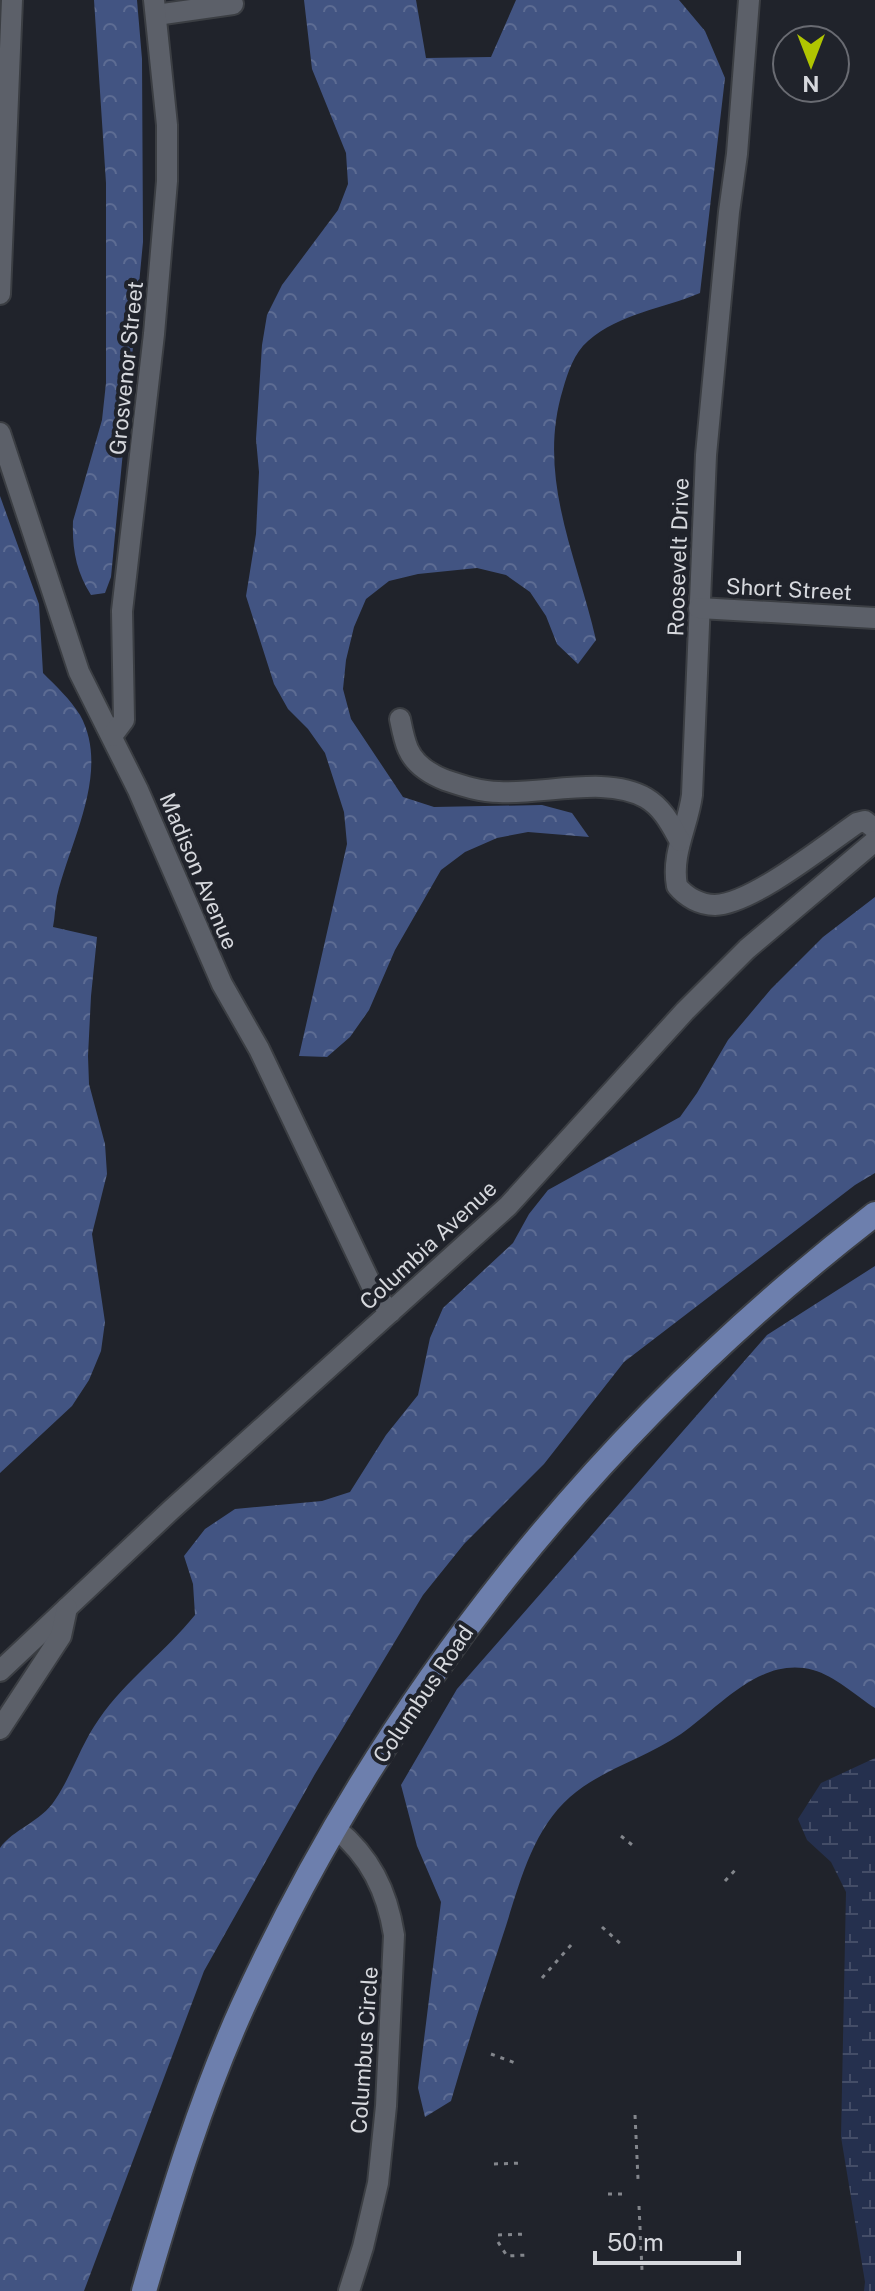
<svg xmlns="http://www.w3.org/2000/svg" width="875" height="2291" font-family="'Public Sans',sans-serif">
  <defs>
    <pattern id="forest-crowns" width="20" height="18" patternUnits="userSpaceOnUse" patternTransform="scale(2)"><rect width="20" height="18" fill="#425482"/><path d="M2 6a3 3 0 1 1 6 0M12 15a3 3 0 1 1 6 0" fill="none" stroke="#5d6c93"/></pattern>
    <pattern id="wetland-marsh" width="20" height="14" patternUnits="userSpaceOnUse" patternTransform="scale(2)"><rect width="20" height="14" fill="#25304e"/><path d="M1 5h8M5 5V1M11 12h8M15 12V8" fill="none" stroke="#444d67"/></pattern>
  </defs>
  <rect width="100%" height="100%" fill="#20232b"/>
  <g fill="url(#forest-crowns)">
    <path d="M94,0h43l5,59 1,183 -32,335 -6,16 -14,2c-15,-23 -19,-47 -18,-74l29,-101 4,-37v-200z"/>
    <path d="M304,0h112l10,58 65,-1 25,-57h163l26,31 20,47 -25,215c-37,16 -80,20 -112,48 -14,12 -20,31 -25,48 -27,88 14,167 33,251l-18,24 -21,-20 -11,-28 -16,-24 -24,-17 -29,-7 -59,6 -29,7 -23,18 -12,28 -8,33 -3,29 8,30 52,78 31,10 108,-2 30,8 17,24 -61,-5 -31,6 -32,14 -24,18 -46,80 -26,60 -19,27 -23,20 -28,-1 48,-212 -3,-32 -19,-59 -17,-24 -20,-20 -14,-25 -28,-88 10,-62 3,-62 -3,-33 6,-94 5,-30 15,-30 56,-75 10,-26 -2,-31 -34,-84z"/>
    <path d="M0,496l39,108 4,69c13,13 27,26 37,42 31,56 -10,126 -23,181 -2,10 -2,21 -4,31l44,10 -6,59 -3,60 1,28 16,60 2,30 -15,60 13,88 -4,29 -12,29 -17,26 -72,67z"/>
    <path d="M875,897v276l-20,12 -231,177 -80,102 -80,80 -41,51 -108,179 -111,197 -120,320h-84v-443c13,-19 41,-26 55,-48 17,-25 26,-56 44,-81 27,-39 66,-67 96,-104l-2,-31 -9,-28 21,-27 30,-20 87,-8 28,-9 36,-57 32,-40 12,-57 13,-30 70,-65 16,-29 19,-24 132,-73 17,-24 31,-53 43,-51 52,-52z"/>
    <path d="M875,1266v442c-19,-12 -40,-32 -62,-38 -53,-14 -93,37 -132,64 -35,24 -79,35 -111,63 -40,35 -52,94 -68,141 -18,55 -35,108 -51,163l-26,16 -7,-29 23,-186 -24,-56 -16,-61 56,-96 310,-354z"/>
  </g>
  <polygon fill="url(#wetland-marsh)" points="875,1758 875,2291 864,2291 865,2282 841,2137 846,1892 831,1862 807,1840 798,1819 821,1783"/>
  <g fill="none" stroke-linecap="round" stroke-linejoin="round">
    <g stroke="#3b3e43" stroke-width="24">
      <g id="minor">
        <path d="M749,0l-12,154 -8,58 -23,243 -14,340c-4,31 -21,59 -15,91 9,11 23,19 38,19 37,-1 110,-60 142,-82l8,-2 10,8"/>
        <polyline points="156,15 233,4"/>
        <polyline points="0,294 12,0"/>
        <polyline points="0,433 79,672 138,790 222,984 259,1049 377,1297 391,1312"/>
        <polyline points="699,608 875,618"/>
        <path d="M400,719c2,10 4,21 8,30 7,16 22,25 37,31 18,6 36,12 54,12 44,3 108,-17 147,6 17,10 25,27 34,43"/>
        <polyline points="112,736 124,720 122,611 154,334 167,181 167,125 154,0"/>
        <polyline points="0,1671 171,1510 508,1206 685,1011 747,949 875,841"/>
        <polyline points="0,1729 61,1636 67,1608"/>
        <path d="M335,1828c35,28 52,63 59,107l-8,171 -8,77 -15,64 -14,44"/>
      </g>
    </g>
    <g stroke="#3b3e43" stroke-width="28">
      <path id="major" d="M144,2291c28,-96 57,-192 98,-283 143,-314 360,-583 633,-794"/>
    </g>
    <g stroke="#83868c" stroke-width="3" stroke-dasharray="4 6" stroke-linecap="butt">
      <polyline points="621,1836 636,1848"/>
      <polyline points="725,1881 737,1868"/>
      <polyline points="602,1927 623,1946"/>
      <polyline points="542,1978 571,1945"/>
      <polyline points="491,2054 518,2064"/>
      <polyline points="635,2115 638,2179"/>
      <polyline points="494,2164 523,2163"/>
      <polyline points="608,2194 626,2194"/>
      <polyline points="639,2206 642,2270"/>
      <polyline points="498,2235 526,2234"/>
      <polyline points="498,2242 507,2256 527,2255"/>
    </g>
    <use href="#minor" stroke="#5c6069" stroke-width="20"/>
    <use href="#major" stroke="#6d7fad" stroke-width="24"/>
  </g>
  <g text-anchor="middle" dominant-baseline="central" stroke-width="8" stroke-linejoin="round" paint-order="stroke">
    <g font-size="22" fill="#d6d8dd" stroke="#20232b">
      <text transform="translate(126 368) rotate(-84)">Grosvenor Street</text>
      <text transform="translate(678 557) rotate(-88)">Roosevelt Drive</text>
      <text transform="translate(789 589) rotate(3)">Short Street</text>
      <text transform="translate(199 871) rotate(67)">Madison Avenue</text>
      <text transform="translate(428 1245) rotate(-43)">Columbia Avenue</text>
      <text transform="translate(423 1694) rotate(-56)">Columbus Road</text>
      <text transform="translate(364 2050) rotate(-86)">Columbus Circle</text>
    </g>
  </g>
  <g transform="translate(811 64) rotate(180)"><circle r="38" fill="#20232b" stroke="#696b72" stroke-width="2"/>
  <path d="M0-6L14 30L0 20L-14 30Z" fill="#b0c501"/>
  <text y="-12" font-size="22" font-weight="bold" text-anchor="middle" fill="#d6d8dd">N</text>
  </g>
  <path d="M595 2251v12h144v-12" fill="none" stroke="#d6d8dd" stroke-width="4"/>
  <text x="607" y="2251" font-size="24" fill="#d6d8dd" stroke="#20232b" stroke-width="6" paint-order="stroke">50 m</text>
</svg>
